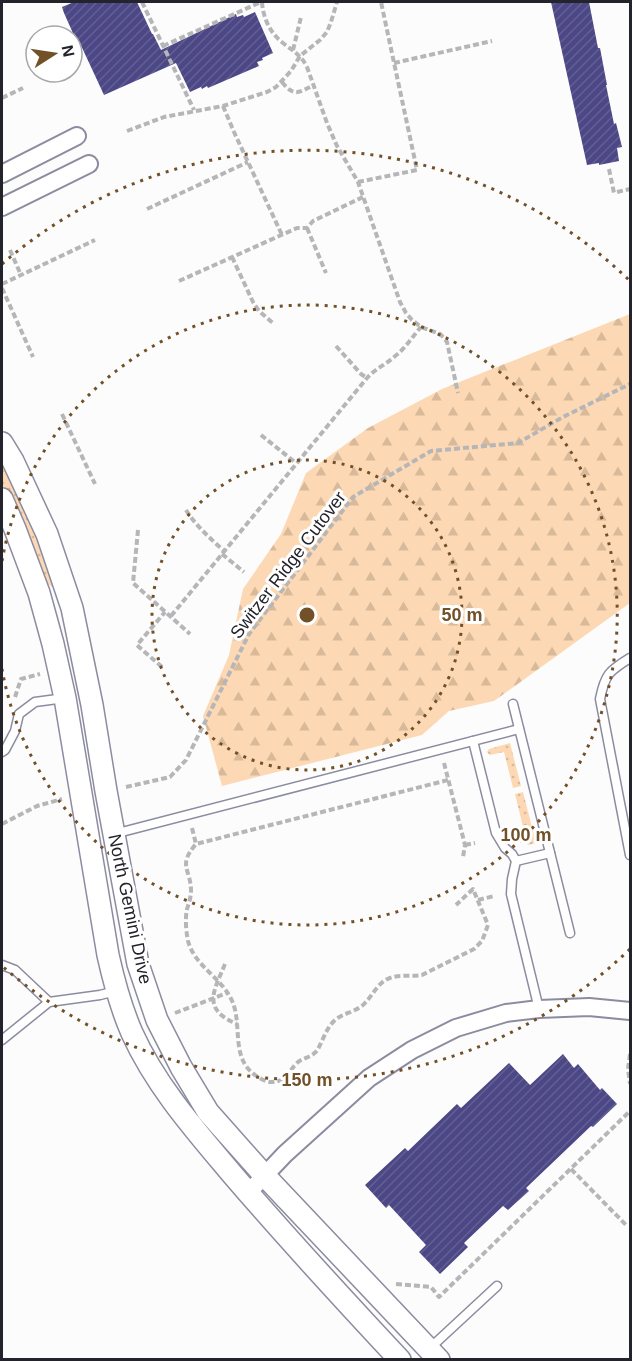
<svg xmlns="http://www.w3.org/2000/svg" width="632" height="1361" font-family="Helvetica,sans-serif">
  <defs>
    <pattern id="grass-dots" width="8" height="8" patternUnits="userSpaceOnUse" patternTransform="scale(1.5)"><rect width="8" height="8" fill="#fcd9b4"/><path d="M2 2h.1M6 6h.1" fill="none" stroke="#d8ba9b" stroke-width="1.8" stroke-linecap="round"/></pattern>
    <pattern id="forest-firs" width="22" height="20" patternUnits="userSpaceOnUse" patternTransform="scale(1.5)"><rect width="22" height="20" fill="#fcd9b4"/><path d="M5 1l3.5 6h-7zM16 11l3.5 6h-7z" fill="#d8ba9b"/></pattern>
    <pattern id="building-hatch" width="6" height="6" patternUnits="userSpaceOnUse" patternTransform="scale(1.5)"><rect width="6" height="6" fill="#4c4786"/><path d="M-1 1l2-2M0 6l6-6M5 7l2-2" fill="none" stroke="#635f91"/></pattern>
  </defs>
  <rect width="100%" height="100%" fill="#fcfcfc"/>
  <g fill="url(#grass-dots)">
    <polygon points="2,455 19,489 57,586 51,587 50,585 46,584 2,486"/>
    <polygon points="510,743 521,786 513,788 504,752 490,755 487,752 489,749"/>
    <path d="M523,792l13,51 -8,2c-5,-8 -10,-11 -19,-14l14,-4 -8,-33z"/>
  </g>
  <polygon fill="url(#forest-firs)" points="630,314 630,603 494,701 449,711 422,735 222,786 203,716 229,655 243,589 281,534 306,473 368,428 442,389"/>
  <g fill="url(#building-hatch)">
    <polygon points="74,2 137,2 152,34 153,34 161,50 236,14 237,17 243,15 244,17 255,12 273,53 262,58 263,60 257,62 259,66 208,88 207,86 202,89 201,87 190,92 176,63 104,95 78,39 76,40 64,13 62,7"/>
    <polygon points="551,2 589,2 598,48 600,48 607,85 606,85 614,124 616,123 622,147 617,148 619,161 599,165 599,163 587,165"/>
    <polygon points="563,1054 574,1068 578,1064 600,1090 602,1088 617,1104 593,1127 591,1126 526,1188 529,1191 508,1210 503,1206 464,1243 468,1247 440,1274 419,1252 426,1245 389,1205 386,1208 365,1185 405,1148 408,1151 457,1104 461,1108 509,1063 530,1085"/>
  </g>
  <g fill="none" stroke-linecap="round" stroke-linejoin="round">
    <g stroke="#8c8ca0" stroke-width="11">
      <g id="service">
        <path d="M630,658c-21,13 -25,16 -30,41l30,156"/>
        <polyline points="513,704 570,933"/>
        <polyline points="473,741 496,833 505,848 512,854 516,861 512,879 511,894 539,1009"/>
        <polyline points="2,752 5,750 15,731 19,714 35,702 65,698"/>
        <polyline points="114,834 519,729"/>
        <polyline points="516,861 550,853"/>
        <polyline points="2,965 15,970 49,1002"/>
        <polyline points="2,1040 49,1002 100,995 116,991"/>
        <polyline points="429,1349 497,1286"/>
      </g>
    </g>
    <g stroke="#8c8ca0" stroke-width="20">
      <g id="minor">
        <polyline points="2,174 77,136"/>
        <polyline points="2,207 89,164"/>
        <polyline points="248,1193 285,1154 369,1078 412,1050 456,1028 506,1013 539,1009 589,1007 630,1011"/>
      </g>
    </g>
    <g stroke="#8c8ca0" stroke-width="24">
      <g id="tertiary">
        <polyline points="2,443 13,461 47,534 72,608 92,705 106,791 138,964 157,1020 181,1067 208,1112 264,1175 439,1360"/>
        <path d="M2,499l13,30 24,64 14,51 12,54 43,257c6,27 13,53 24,78 24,53 63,97 100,141 54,63 111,125 168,186"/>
      </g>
    </g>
    <g stroke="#b6b6b8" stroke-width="4" stroke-dasharray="6 3" stroke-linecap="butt">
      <polyline points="142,2 194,110"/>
      <path d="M262,2c1,16 8,31 21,41 10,8 18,12 24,24l20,56 10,23 21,36 42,120 6,11 6,7 9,7 19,7 4,4 3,4 11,51"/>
      <polyline points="163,46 261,2"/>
      <polyline points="293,50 301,17"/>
      <polyline points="394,63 492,41"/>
      <path d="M282,82c12,15 16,11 32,3"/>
      <polyline points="2,98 23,88"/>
      <polyline points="223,106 234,132 282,235"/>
      <polyline points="127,131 164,117 223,106 267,92 276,87 291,71 300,56 320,40 327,32 331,22 337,2"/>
      <polyline points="609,169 614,193"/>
      <polyline points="358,182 417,170 381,2"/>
      <polyline points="617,192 630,189"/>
      <polyline points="147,209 248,162"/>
      <polyline points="307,228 326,273"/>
      <polyline points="10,250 21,275"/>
      <polyline points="232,257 253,302 259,311 274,324"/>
      <polyline points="179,281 297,228 307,228 313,221 363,197"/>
      <polyline points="2,284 95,240"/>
      <polyline points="2,288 33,357"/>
      <polyline points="336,346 361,374 367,378"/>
      <polyline points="62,414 95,484"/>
      <polyline points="261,435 296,463"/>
      <path d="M186,510c10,16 24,28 38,41"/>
      <polyline points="138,530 133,583 190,634"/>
      <polyline points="222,554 244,572"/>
      <path d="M171,616l196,-238c8,-9 18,-13 27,-21 11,-8 18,-20 27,-30"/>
      <polyline points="162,667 139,647 137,645 165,612"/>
      <polyline points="15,697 21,679 40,674"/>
      <polyline points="444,763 465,845 463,857"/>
      <path d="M448,780l-252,64c-19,22 -5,25 -5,47 0,6 -2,12 -4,18 -2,10 -1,22 1,32 7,26 35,37 45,62 9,24 -2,55 22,72 4,3 11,7 16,7 16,0 17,-10 25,-18 6,-7 17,-6 22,-15 5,-9 8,-20 16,-28 8,-8 23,-9 31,-18 8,-8 13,-21 25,-25 10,-4 22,-1 32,-3l52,-26 8,-8 6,-16 -15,-36 -17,16"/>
      <polyline points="126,787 170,777 186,760 249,634 353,497 431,451 518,443 563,417 630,384"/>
      <polyline points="2,824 37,806 62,799"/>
      <polyline points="192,828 196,844"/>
      <polyline points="465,845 475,843"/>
      <polyline points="478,900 494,896"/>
      <path d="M225,964c-11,27 -24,45 12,60"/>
      <polyline points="175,1013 227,993"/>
      <polyline points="630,1054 628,1069 630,1084"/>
      <polyline points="571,1169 627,1226"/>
      <polyline points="396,1284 431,1287 439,1297 630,1111"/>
    </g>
    <use href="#service" stroke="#fff" stroke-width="8"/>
    <use href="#minor" stroke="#fff" stroke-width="16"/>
    <use href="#tertiary" stroke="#fff" stroke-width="21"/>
  </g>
  <g fill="none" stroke="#725028" stroke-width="3" stroke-dasharray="3 6">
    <circle cx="307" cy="615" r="155"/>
    <path d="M2 561A310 310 0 1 1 2 669"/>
    <path d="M630 949A465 465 0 0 1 2 966M2 264A465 465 0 0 1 630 281"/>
  </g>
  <g text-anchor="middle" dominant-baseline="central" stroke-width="6" stroke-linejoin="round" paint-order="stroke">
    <g font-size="18" fill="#23232b" stroke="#fff">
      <text transform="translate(288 565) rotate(-53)">Switzer Ridge Cutover</text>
      <text transform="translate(130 909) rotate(78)">North Gemini Drive</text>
    </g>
  </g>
  <circle cx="307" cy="615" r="9" fill="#725028" stroke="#fff" stroke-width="3"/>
  <g font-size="18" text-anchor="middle" font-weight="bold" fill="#725028" stroke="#fff" stroke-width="6" stroke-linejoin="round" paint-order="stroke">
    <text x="462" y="621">50 m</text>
    <text x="526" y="841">100 m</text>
    <text x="307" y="1086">150 m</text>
  </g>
  <rect width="632" height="1361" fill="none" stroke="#23232b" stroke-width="6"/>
  <g transform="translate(54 54) rotate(78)"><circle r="28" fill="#ffffff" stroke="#a7a7aa" stroke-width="1.5"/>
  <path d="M0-4.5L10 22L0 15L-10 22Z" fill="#725028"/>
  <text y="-9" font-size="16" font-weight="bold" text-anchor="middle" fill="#23232b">N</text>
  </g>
</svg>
